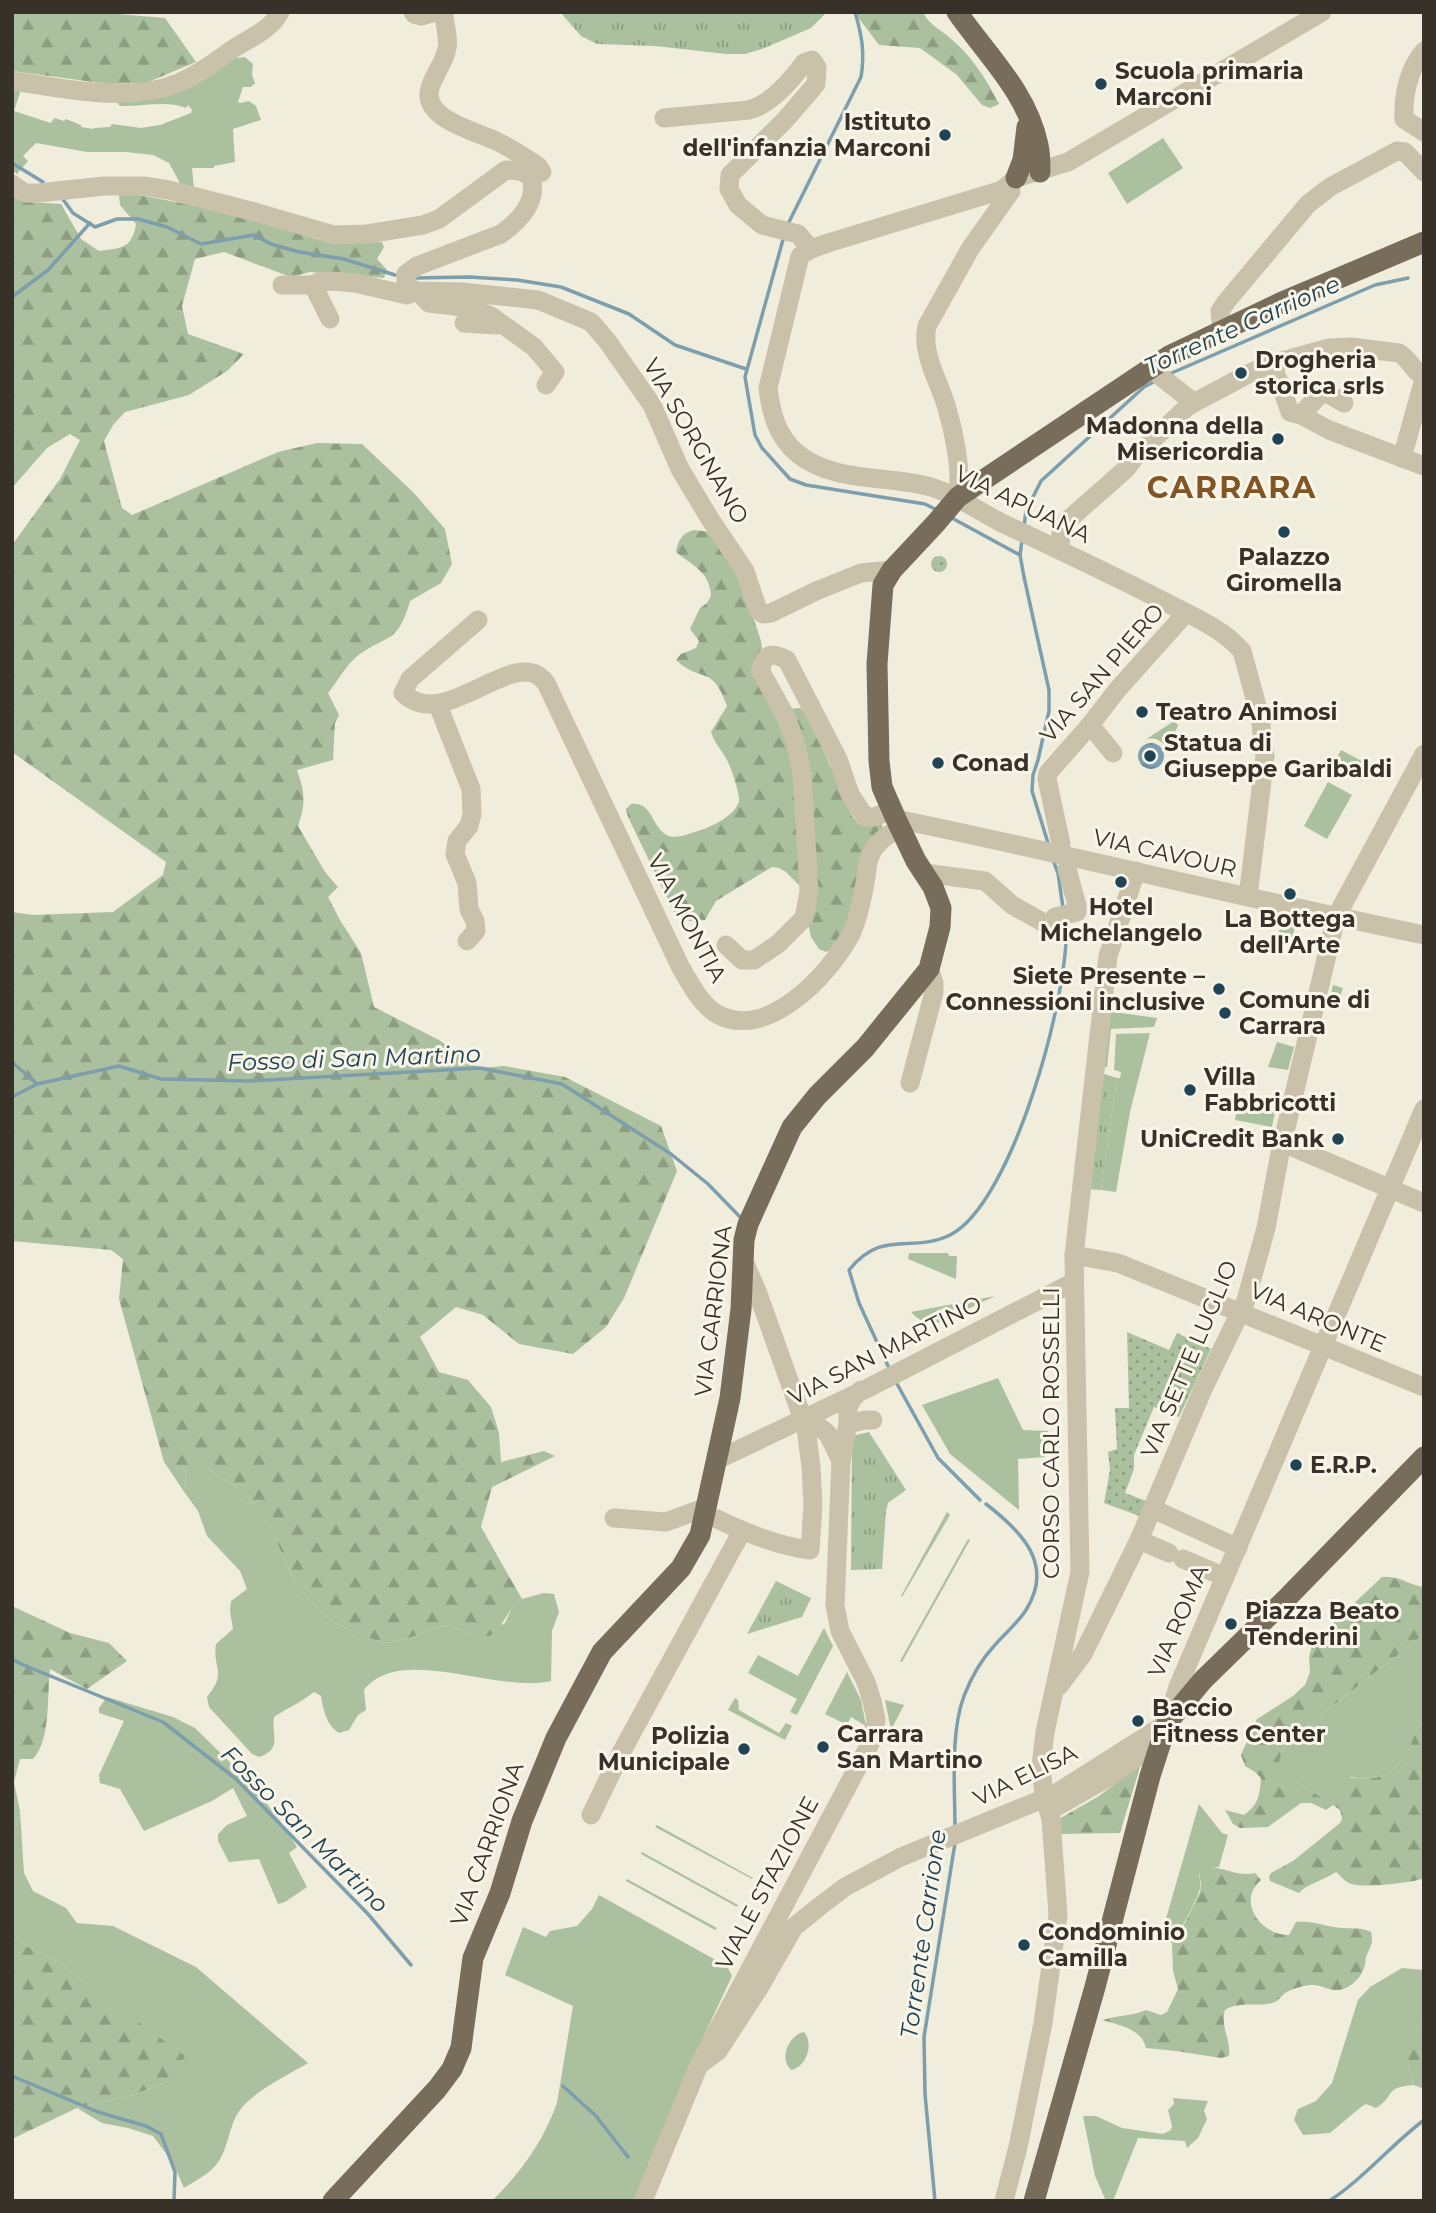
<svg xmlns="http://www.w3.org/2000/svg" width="1436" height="2213" font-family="Montserrat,sans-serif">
  <defs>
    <pattern id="forest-firs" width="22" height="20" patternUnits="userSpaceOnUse" patternTransform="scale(1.75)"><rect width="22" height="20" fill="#abc09e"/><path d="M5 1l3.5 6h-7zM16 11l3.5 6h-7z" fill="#8c9d81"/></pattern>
    <pattern id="park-tufts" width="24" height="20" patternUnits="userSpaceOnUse" patternTransform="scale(1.75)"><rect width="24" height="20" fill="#abc09e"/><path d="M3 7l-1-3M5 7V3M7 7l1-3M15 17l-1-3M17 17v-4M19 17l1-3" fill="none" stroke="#8c9d81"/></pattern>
    <pattern id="garden-dots" width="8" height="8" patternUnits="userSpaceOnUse" patternTransform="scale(1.75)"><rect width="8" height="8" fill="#abc09e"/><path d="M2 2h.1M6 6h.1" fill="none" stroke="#8c9d81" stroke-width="1.8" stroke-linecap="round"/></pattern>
    <pattern id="water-ripples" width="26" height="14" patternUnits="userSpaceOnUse" patternTransform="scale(1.75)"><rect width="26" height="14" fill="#7d9ead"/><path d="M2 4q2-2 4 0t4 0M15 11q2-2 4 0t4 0" fill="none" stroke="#67818d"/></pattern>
  </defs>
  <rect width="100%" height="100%" fill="#f1eddd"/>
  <g fill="#abc09e">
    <path d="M245,57l8,7 -1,11 3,8 -4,4h-8l-5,15 2,1 9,-2 7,5 5,14 -28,9 2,33 -21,4v2h-22l2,21 -12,-2 -13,-24 -16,-8 -27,-3h-39l-51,-9 -13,13 5,5 -11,13 -5,-4v-84l10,1 -8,24 37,12 3,-5 10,3 2,-2 15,6v2l12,2 1,-1 16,-1 2,-3 29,4 19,-3 31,-12 1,-3 -4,-5 -2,3c-21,-8 -44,-1 -66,-2l-4,-5 115,-42z"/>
    <polygon points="1163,138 1183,168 1127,204 1108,173"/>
    <path d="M1174,721l4,4 -10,25c-6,-9 -13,-14 -23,-10z"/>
    <polygon points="1341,750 1371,766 1362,781 1333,765"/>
    <polygon points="1328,782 1352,795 1327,839 1304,826"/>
    <polygon points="1282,919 1296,922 1291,945 1277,941"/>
    <polygon points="1333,985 1343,988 1336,1009 1328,1007"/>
    <polygon points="1107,1011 1157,1018 1154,1027 1111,1029 1107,1067 1101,1067"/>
    <polygon points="1150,1033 1130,1112 1116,1192 1101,1190 1117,1078 1120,1078 1121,1072 1114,1070 1116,1034"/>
    <polygon points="1277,1042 1294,1047 1288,1070 1268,1067"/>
    <polygon points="1238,1104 1275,1112 1272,1127 1235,1120"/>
    <polygon points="909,1253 948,1253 949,1256 957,1256 956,1279 908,1259"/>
    <path d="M995,1296l-59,28c-11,-1 -18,-4 -25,-12z"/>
    <polygon points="998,1378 1023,1430 1048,1431 1045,1457 1018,1459 1019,1510 950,1454 922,1405"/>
    <path d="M194,1463l10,1 15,13 11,5 24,21 16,24 26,58 26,29 17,11 38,16 10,2 22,-5 30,-11 10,-1 30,10 26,-13 8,-18 9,-6 22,-6 10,1 5,18 -7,19 -1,50c-53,13 -151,-38 -187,9l2,20 -8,5 -9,15 -10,3c-12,-7 -16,-23 -18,-37l-7,-4c-12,10 -27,16 -40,25 -3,18 9,32 -15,40l-7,-3 -43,-47 -2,-10c21,-26 5,-28 9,-53l17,-15 -3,-18 1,-10 16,-12 -7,-18 -33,-35 -9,-25 -13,-18 1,-19 -4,-8z"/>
    <polygon points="947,1512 950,1515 902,1597 901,1596"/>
    <polygon points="968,1539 970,1540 902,1662 900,1661"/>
    <polygon points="824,1628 833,1646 797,1715 790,1712 797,1699 748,1673 758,1655 798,1676"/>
    <path d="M1424,1634v86c-9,8 -9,14 -13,25 -5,14 -22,32 -37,33 -7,1 -16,0 -23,-1l-18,28 -48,-30 -8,-9 5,-15 11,-14z"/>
    <polygon points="847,1672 861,1700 866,1726 851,1717 847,1725 825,1714"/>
    <polygon points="107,1697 173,1717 195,1728 252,1784 280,1821 297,1847 289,1853 307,1887 285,1902 278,1904 259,1859 229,1862 218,1841 218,1834 227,1825 247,1816 233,1788 212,1801 144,1831 120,1789 100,1783 99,1775 124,1721 99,1713 99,1708"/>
    <polygon points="735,1698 738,1700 739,1710 779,1733 786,1723 792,1726 785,1740 728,1710"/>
    <polygon points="885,1700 904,1705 891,1730"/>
    <path d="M1199,1804l23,29 6,2 -9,32 -16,1 -4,3c0,6 2,11 1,17 -1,8 -23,49 -28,56l-9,-15z"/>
    <path d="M20,1811l4,62 9,18 33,17 11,15 36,3 83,41 112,96c-20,12 -54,28 -68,47 -11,15 -11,35 -21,51 -8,12 -22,19 -35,27l-11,-25 -20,-27 -25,-8 -26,-5 -25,-15 56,-13 39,-15 -78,-90 -29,-24 -39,-20 -14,-15v-90z"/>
    <polygon points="657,1825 753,1878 752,1879 655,1827"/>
    <polygon points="642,1852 738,1905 737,1907 641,1854"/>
    <polygon points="627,1879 717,1928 715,1930 626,1881"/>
    <path d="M599,1895l122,68 7,5 4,8 -30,64 -67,161h-143c29,-29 51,-59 65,-98l16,-97 -68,-31 18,-48 23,10 4,-6 27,-5 15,-17z"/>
    <path d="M1402,1968l22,2v51c-22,23 -20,36 -10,64 -32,3 -17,10 -38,23l-10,-4 -5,3 -31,26 -27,2 -9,-15 4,-11 18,-8 16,-18 26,-83 12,-13z"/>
    <path d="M804,2032c10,11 3,35 -13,38 -12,-11 -3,-35 13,-38z"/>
    <polygon points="1173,2098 1208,2101 1204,2111 1207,2119 1198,2138 1187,2148 1185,2141 1138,2138 1113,2201 1106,2201 1095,2176 1083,2116 1096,2116 1122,2128 1163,2134 1171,2130 1172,2126 1168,2110 1174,2104"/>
  </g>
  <g fill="url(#forest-firs)">
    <polygon points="12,12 95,12 165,18 196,62 146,83 108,84 12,71"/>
    <path d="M854,12h69c6,13 17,17 27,26 21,17 37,42 49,66l-9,4 -8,-3 -25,-30 -37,-27 -41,-3z"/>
    <path d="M12,193l17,9 32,2 20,35 18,12c22,-3 33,-2 37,-27l-16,-19 -1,-10h20l89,17 104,32 50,-2 2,5 -7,12 10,11 -3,8 -74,-6 -19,5 -67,-25 -29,7 -13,47 6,28 56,20 -17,17 -38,24 -64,17 -12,13 -9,16 18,67 10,7 146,-63 39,-9 45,1 51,48 32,37 7,35 -11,19 -31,18c-13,46 -24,32 -55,57 -10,9 -18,24 -27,35l11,22 -4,8 -2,37 -36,10c8,23 9,33 1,56l27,46 13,15 -10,10 12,23 21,33 13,54 65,33 40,28 25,-2 61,11 96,49 16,45 -53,127 -18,29 -33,27 -54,-10 -36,-29 -27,-8 -36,30 19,35 29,8 23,27 8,26 2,29 43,-11 11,5 -63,31 -11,40 41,72c-17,11 -15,25 -33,37h-10l-30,-10 -10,1 -30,11 -22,5 -10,-2 -38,-16 -17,-11 -26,-29 -26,-58 -16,-24 -24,-21 -11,-5 -15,-13 -22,2 4,8 -1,19 -21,-31 -45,-163 4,-40 -12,-9 -99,-9v-329l21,3 80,-3 50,-37 3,-13 -154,-110v-207l48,-66 20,-39 -10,-6 -23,14 -35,40z"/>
    <path d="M694,530l16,2 32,51 19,58 1,7 -5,24 29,37 15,-1 6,5 45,103 6,7 23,-2 2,7c-9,26 -34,116 -57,124l-7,-3 -8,-12 -11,-51 -14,-14 -7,-4 -7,-1 -56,34 -11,19 -15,1 -14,-5 -48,-99 -2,-8 5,-5c21,-2 20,20 34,30 10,7 25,-1 36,-4 12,-4 35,-15 38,-29 1,-8 -8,-33 -12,-41 -5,-10 -13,-17 -16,-28l16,-26c-14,-42 -27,-23 -51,-46l5,-6 15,-6 3,-7 -9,-12 10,-21 7,-5 4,-7c-1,-24 -18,-30 -35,-44 2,-12 6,-19 18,-22z"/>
    <path d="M1382,1577c21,-1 23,7 42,10v47l-131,103 -11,14 -4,15 7,9 47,29c4,-43 30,-16 54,-30 11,-6 21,-18 25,-30 4,-10 4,-16 13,-24v152l-2,7c-14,4 -61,10 -73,4 -5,-2 -9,-8 -13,-11 -12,8 -29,12 -37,21l-29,-12 -1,-4 2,-4 22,-12 47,-38 2,-4 -2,-9 -7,-5 -7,5 -15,-7h-10l-33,24 -28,1 -7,-4 -8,-14 19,5c14,-10 16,-20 17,-37l-6,-6 -10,-6 -4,-11 16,-36 36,-23 12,-11 5,-13 -1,-15 4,-15z"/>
    <path d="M12,1606l58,27 39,10 18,18 -40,28 -37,-20c-3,25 1,72 -17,90h-13l-6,23 6,29 -8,30z"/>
    <polygon points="1141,1764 1120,1833 1061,1834 1059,1819 1099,1796"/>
    <path d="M1210,1867c16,1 28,10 45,6l6,7c-25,22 0,55 28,55l7,-13c16,-2 31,5 46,6 12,1 19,-1 29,4 3,11 -1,15 -5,25 -1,4 0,7 -2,11 -3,10 -16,23 -28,22 -9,0 -16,-6 -26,-5 -8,1 -19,4 -25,8 -5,4 -6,8 -13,10 -16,4 -32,-2 -47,7 -5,16 6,29 4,46l-8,2 -45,-7 -30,-3c-5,-20 -26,-22 -43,-28 14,-5 30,-4 43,-10l15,5 6,-3 11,-23 -5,-18 -1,-27 7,-9 21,-43 1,-8 -2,-13 3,-3z"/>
    <polygon points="12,1931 26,1946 65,1966 94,1990 185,2056 172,2080 133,2095 77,2108 12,2139"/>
    <path d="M1424,2021v68l-10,-4c-10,-28 -13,-41 10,-64z"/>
  </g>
  <g fill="url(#park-tufts)">
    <polygon points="560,12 827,12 811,28 762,49 745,54 726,54 655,46 597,44 581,36"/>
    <polygon points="1101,1073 1117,1078 1101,1190 1088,1189"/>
    <polygon points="869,1432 906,1490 888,1503 886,1511 882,1569 851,1570 852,1436"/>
    <polygon points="776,1581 811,1598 802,1617 747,1634"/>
  </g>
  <g fill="url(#garden-dots)">
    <circle cx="939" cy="564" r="8"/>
    <polygon points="1127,1332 1169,1350 1177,1333 1211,1349 1179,1417 1154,1407 1134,1455 1134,1469 1125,1493 1149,1502 1142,1517 1104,1503 1110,1470 1108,1452 1117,1449 1115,1408 1129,1408"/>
  </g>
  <circle fill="url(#water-ripples)" cx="1151" cy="756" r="13"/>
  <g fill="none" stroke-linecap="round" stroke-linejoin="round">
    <g stroke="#7d9ead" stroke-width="3.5">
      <polyline points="12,163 43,182"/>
      <polyline points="62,198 73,213 95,227 117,219 138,219 167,227 201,244 254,235 271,244 299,252 344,259 395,275"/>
      <path d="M787,226l74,-149c4,-24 1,-41 -6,-65"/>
      <polyline points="784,236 745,377 755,435 762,448 790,479 806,485 925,504 937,510"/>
      <polyline points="414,278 469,277 517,280 561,287 629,314 675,345 746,369"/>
      <polyline points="12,297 48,270 90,223"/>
      <polyline points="1167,375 1375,285 1408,278"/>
      <polyline points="950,517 1020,555"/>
      <polyline points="1024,526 1026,511 1041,481 1144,387 1157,380"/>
      <polyline points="1022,540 1020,555 1024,577 1049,690 1049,711 1038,760 1033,775 1032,791 1048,843"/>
      <polyline points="1053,860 1058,873 1063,908"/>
      <polyline points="12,1062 37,1084"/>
      <polyline points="12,1097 37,1084 119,1066 161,1079 248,1081 480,1068 562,1084 671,1154 708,1184 742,1219"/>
      <path d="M888,1366l-29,-63 -10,-33c34,-42 62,-16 101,-35 63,-31 121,-246 116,-313"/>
      <polyline points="896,1382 938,1458 980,1500"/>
      <polyline points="12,1659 21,1664 163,1722 236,1779 368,1914 411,1965"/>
      <path d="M955,1829c0,-40 -5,-96 9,-133 7,-18 17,-36 30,-50 10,-12 24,-23 32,-36 29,-46 -5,-79 -40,-106"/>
      <polyline points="12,2076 98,2112 146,2126 161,2134 175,2172 174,2201"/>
      <polyline points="563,2086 596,2116 628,2157"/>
      <polyline points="935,2201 925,2094 924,2037 955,1843"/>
      <path d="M1329,2201c33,-21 62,-56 95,-81"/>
    </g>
    <g stroke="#c9c1aa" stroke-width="19">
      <polyline points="413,12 414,14 421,16 435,12"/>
      <path d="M441,12l3,4c1,10 5,22 3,32 -2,14 -13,26 -17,40 -9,31 46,43 66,53 15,7 28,16 42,25l4,6 -3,1"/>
      <path d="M1424,51c-16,18 -21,46 -20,68l20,13"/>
      <path d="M12,81c54,7 114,23 166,2 20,-8 38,-22 55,-34 15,-10 39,-20 47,-37"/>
      <path d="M664,118l85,-8c22,-6 41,-28 55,-47l8,-3 5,7 -1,17 -30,35 -56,56 -1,14 9,16 24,20 36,9 13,15"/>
      <path d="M12,184l13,9h13l66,-7h40l25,4 86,22 79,23 33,-1 56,-9 16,-6 67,-49 15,1 10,6c7,25 -11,43 -30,57l-84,32 -11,8v8l4,6 7,3 46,1 75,8 53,22 17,20 44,63 28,64 30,50 35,52 13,39 5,4 8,-1 45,-22 45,-18 31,-3"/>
      <polyline points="282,285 313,285 319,282 332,281 355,283 407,295 417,291 429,303 471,308 491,316 534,347 555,372 546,385"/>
      <polyline points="313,285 330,319"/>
      <polyline points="464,323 497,325"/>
      <polyline points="1222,330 1220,311 1226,302 1308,204 1330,187 1397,151 1405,152 1424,172"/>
      <polyline points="1271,364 1281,386 1290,412 1301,415 1329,430 1424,466"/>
      <polyline points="1150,368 1193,402"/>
      <polyline points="1301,415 1323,391 1344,403"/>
      <polyline points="1402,458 1424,379"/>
      <path d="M958,497c4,-27 -4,-66 -12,-92 -8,-26 -25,-52 -19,-79l43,-77 41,-58"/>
      <path d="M1060,549l1,-18 6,-10 59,-52 9,-12 53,-51 62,-33 21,-9 58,-16 22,-1 48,6c11,6 14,19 25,23"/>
      <path d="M478,620l-68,59 -7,14c42,42 113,-52 143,-10l135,285c8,14 21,38 36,46 50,28 113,-40 134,-80 8,-16 12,-39 15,-57 1,-6 1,-14 4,-21 6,-14 17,-21 30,-28"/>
      <polyline points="438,705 471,789 472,814 469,826 457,841 455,854 467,883 469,909 475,921 476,931 467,941"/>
      <polyline points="1090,725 1113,753"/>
      <path d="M896,819c176,36 351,80 528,116"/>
      <polyline points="1061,844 1047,779 1048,773 1090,725 1118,689 1186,613"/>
      <polyline points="924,873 985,881 1012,905 1046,924 1052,923 1055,917 1077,912 1077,905 1067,869"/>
      <path d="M1248,897l17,-141 -5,-39 -18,-66c-21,-24 -54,-37 -81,-51 -53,-27 -106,-52 -159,-77 -24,-12 -45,-28 -71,-36 -43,-12 -97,-4 -133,-33 -21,-17 -27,-41 -30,-66l32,-132 11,-7 17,-6 174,-53 14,-12 52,-16 254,-150"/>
      <path d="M726,945l16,15h12l24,-16 26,-26 5,-26 -7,-118 -7,-33 -10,-26 -25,-45c5,-17 12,-18 27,-10l51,99 12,35 15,23h9l18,-7"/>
      <polyline points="910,1083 934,992 934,983 929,969"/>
      <polyline points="1283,1143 1424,1203"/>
      <polyline points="1074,1255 1118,1263 1424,1387"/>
      <polyline points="807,1417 828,1434 841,1461"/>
      <polyline points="848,1424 865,1420 873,1420"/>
      <polyline points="717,1460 866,1389 1074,1282"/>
      <polyline points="1153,1509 1238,1548"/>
      <polyline points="614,1518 666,1522 707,1507"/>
      <path d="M717,1519c29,14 61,27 93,31l3,-45 -2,-38 -5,-39 -49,-137 -14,-32"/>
      <polyline points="1139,1540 1169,1553"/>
      <polyline points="1183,1559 1225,1577"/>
      <polyline points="1059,1686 1083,1654 1139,1540 1203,1389 1246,1300 1266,1228 1280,1153 1336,917 1424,754"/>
      <polyline points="1049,1811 1102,1781 1159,1743"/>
      <polyline points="591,1815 622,1751 742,1531"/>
      <polyline points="699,2065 718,2051 759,1988 794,1927 820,1906 845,1887 901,1857 1055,1794 1167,1723 1178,1687 1424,1109"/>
      <polyline points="643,2201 699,2065 870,1744 876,1720 872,1701 866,1682 840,1631 835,1605 841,1461 848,1424 848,1407 853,1398 861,1390"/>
      <polyline points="1004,2201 1018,2147 1043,2023 1058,1915 1051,1819 1044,1796 1041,1766 1045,1732 1080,1572 1074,1255 1108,956 1136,871"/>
    </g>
    <g stroke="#786d5b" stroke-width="21">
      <path d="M957,12c30,43 70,80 81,133 2,8 2,18 2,27"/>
      <polyline points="1016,178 1023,160 1027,127"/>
      <polyline points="333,2201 437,2089 452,2069 461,2048 473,1958 500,1893 522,1821 556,1738 602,1652 681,1568 700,1535 730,1398 741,1309 744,1240 748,1224 792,1127 817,1096 865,1048 929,969 940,927 941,908 933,887 916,861 896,819 882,787 879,761 877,664 883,585 892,570 936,523 958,497 1169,356 1280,303 1424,242"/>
      <polyline points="1034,2201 1095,1987 1150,1776 1167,1723 1203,1680 1286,1599 1424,1457"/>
    </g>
  </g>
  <g fill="#204456" stroke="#f9f6e9" stroke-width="2.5">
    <circle cx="1101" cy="84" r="7"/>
    <circle cx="945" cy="135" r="7"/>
    <circle cx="1241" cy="373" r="7"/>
    <circle cx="1278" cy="439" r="7"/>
    <circle cx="1284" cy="532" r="7"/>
    <circle cx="1142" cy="712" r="7"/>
    <circle cx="1150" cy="756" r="7"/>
    <circle cx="938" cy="763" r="7"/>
    <circle cx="1121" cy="882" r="7"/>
    <circle cx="1290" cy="894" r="7"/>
    <circle cx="1219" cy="989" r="7"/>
    <circle cx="1225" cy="1013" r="7"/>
    <circle cx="1190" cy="1090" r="7"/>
    <circle cx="1338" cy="1139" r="7"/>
    <circle cx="1296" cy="1465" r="7"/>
    <circle cx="1231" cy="1624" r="7"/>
    <circle cx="1138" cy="1721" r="7"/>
    <circle cx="823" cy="1747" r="7"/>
    <circle cx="744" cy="1749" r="7"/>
    <circle cx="1024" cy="1945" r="7"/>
  </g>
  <g text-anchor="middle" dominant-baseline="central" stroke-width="6" stroke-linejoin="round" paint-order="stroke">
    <g font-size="23" font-weight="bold" fill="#373129" stroke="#f9f6e9" text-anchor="start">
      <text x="1115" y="71">Scuola primaria<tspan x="1115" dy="26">Marconi</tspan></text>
      <text x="931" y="122" text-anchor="end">Istituto<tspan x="931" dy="26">dell'infanzia Marconi</tspan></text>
      <text x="1255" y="360">Drogheria<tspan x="1255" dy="26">storica srls</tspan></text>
      <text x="1264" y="426" text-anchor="end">Madonna della<tspan x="1264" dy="26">Misericordia</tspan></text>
      <text x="1284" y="557" text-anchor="middle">Palazzo<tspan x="1284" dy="26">Giromella</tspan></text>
      <text x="1156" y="712">Teatro Animosi</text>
      <text x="1164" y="743">Statua di<tspan x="1164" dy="26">Giuseppe Garibaldi</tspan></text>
      <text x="952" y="763">Conad</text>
      <text x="1121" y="907" text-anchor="middle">Hotel<tspan x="1121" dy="26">Michelangelo</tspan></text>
      <text x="1290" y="919" text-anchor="middle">La Bottega<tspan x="1290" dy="26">dell'Arte</tspan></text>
      <text x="1205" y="976" text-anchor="end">Siete Presente –<tspan x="1205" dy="26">Connessioni inclusive</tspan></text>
      <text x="1239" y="1000">Comune di<tspan x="1239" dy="26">Carrara</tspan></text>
      <text x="1204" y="1077">Villa<tspan x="1204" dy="26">Fabbricotti</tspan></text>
      <text x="1324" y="1139" text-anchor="end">UniCredit Bank</text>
      <text x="1310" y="1465">E.R.P.</text>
      <text x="1245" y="1611">Piazza Beato<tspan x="1245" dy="26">Tenderini</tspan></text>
      <text x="1152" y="1708">Baccio<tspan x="1152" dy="26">Fitness Center</tspan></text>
      <text x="837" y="1734">Carrara<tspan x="837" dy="26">San Martino</tspan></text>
      <text x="730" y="1736" text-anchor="end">Polizia<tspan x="730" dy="26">Municipale</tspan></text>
      <text x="1038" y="1932">Condominio<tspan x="1038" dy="26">Camilla</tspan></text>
    </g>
    <g font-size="23" fill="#373129" stroke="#f9f6e9">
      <text transform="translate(696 441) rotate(60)">VIA SORGNANO</text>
      <text transform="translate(1023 504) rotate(26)">VIA APUANA</text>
      <text transform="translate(1102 673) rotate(-49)">VIA SAN PIERO</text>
      <text transform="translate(1165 853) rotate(13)">VIA CAVOUR</text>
      <text transform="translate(687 918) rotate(62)">VIA MONTIA</text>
      <text transform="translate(713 1311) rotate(-83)">VIA CARRIONA</text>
      <text transform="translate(1318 1317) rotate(23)">VIA ARONTE</text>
      <text transform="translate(885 1350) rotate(-27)">VIA SAN MARTINO</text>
      <text transform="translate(1189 1359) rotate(-67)">VIA SETTE LUGLIO</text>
      <text transform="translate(1051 1433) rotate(-90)">CORSO CARLO ROSSELLI</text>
      <text transform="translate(1178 1621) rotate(-67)">VIA ROMA</text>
      <text transform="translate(1025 1775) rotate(-26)">VIA ELISA</text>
      <text transform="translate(487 1844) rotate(-70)">VIA CARRIONA</text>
      <text transform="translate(767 1883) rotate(-62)">VIALE STAZIONE</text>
    </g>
    <g font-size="24" font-style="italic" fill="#204456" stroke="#f9f6e9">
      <text transform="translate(1242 325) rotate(-24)">Torrente Carrione</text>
      <text transform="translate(354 1058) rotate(-2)">Fosso di San Martino</text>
      <text transform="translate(305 1829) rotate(45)">Fosso San Martino</text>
      <text transform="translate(923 1934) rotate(-82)">Torrente Carrione</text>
    </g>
    <g font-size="30" font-weight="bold" letter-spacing="2" fill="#825525" stroke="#f9f6e9">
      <text x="1232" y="487">CARRARA</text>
    </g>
  </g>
  <rect width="1436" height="2213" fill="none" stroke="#373129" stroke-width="28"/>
</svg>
